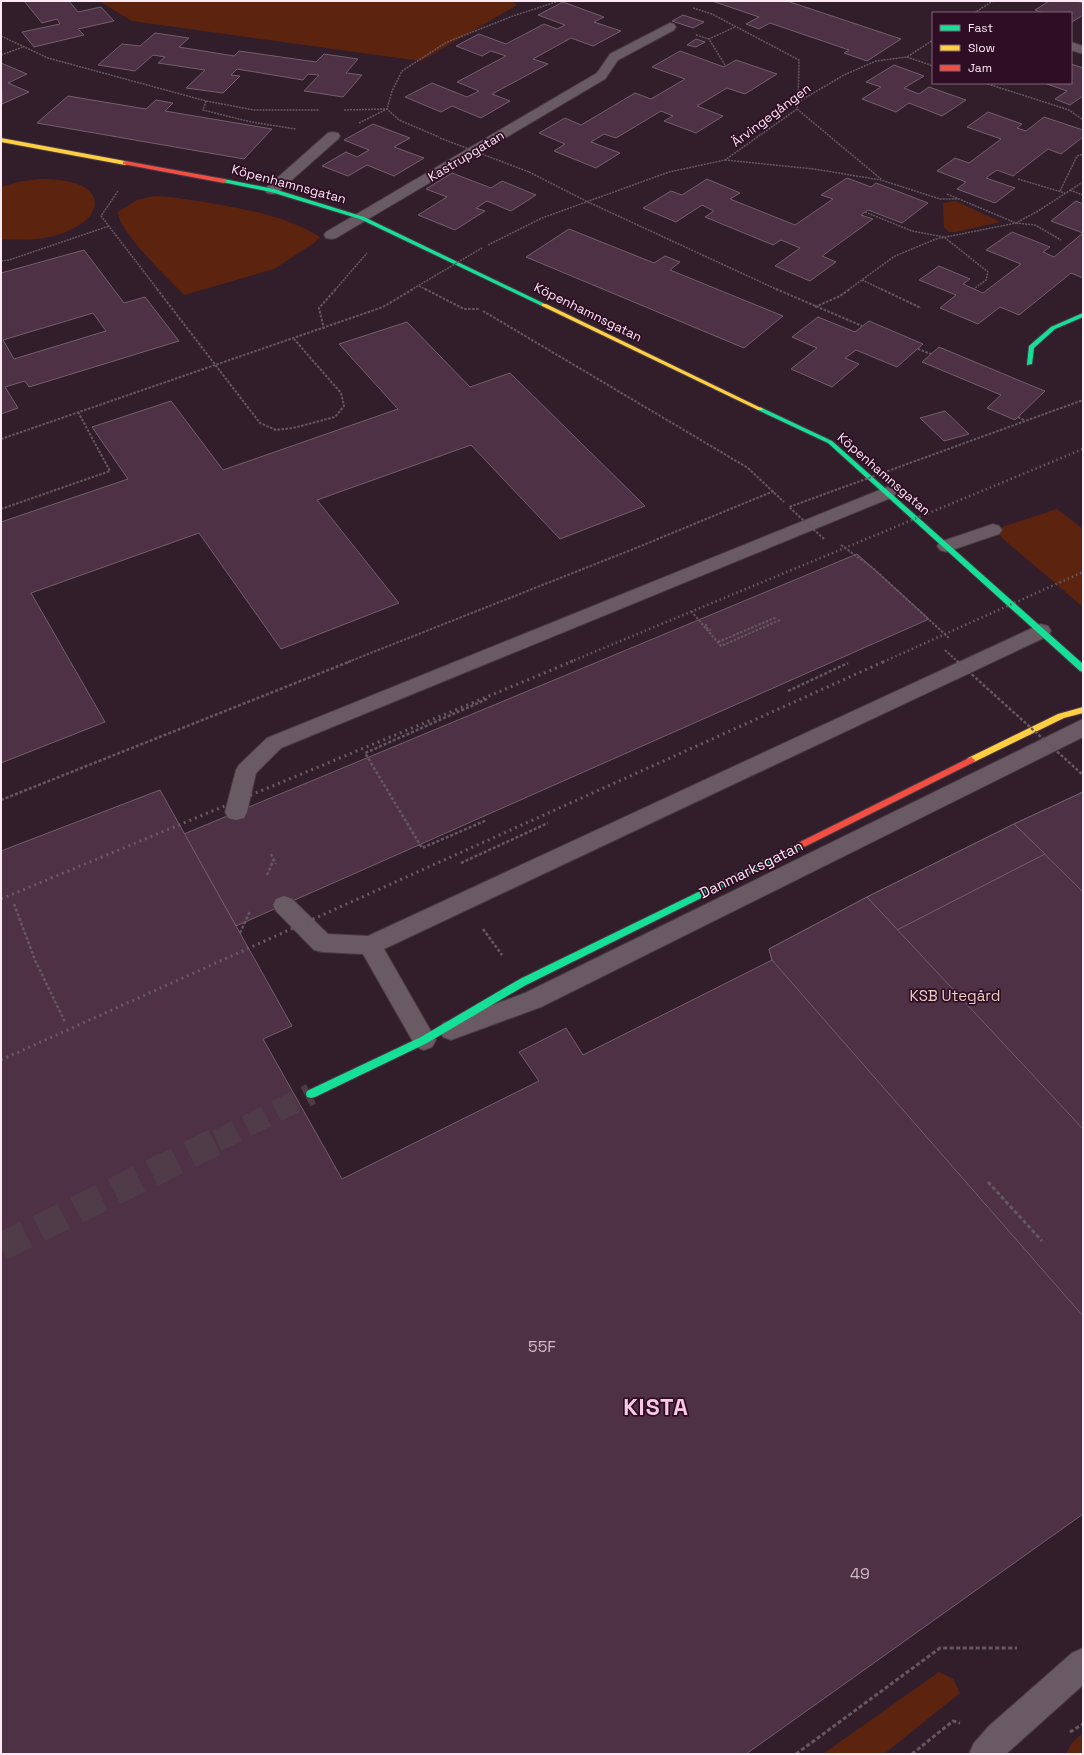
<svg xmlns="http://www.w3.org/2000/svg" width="1084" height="1755" font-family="'Space Grotesk',sans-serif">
  <rect width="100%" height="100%" fill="#321e2b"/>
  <g fill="#5c240f">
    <polygon points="99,1 512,1 517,5 421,61 132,21"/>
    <path d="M38,179c16,0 57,1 57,25 -1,9 -9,17 -16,21 -23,15 -52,16 -78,14v-52l17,-5z"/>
    <path d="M154,196c23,1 44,5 67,9 34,6 69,13 99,32l-6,6 -40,26 -90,26c-15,-16 -66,-64 -66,-83l19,-12z"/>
    <polygon points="956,201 1000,222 956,232 949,232 944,227 943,203"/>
    <polygon points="1057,509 1083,529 1083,607 993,530"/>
    <polygon points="939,1672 953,1679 960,1693 884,1754 823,1754"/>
    <polygon points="1083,1733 1083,1754 1066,1754 1072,1743"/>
  </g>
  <g fill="#4e3145" stroke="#72606b" fill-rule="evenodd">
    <polygon points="24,1 69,1 78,12 101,7 114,21 78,29 84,35 34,47 22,32 60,24 57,19 42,23"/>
    <polygon points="712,1 787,1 901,39 867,61 844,53 849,50 770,23 759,29 746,24 759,17"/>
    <polygon points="1049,1 1077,1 1083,3 1083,15 1072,22 1071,22 1071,13 1043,13 1035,10"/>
    <polygon points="563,2 604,17 594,22 621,31 593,46 571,38 533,59 548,64 492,94 510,101 481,118 452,106 441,112 405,97 432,83 467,97 479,91 457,82 506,56 491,51 482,56 456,46 479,34 506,44 544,24 557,29 565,25 538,15"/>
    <polygon points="683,15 704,22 693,28 672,21"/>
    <polygon points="155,33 189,38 179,47 234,56 239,51 316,62 324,54 358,59 346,73 362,75 343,97 304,91 319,75 308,74 303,80 237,69 231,75 240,76 223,93 186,88 205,70 158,63 165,57 153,55 135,71 98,65 122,44 140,46"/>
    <polygon points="696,39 705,42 696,47 687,45"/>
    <polygon points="680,51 724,67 736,60 777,74 745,94 727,88 697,106 723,116 696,133 664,121 673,116 661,111 616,138 604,134 591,142 620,153 596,168 554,151 565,144 539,133 565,118 581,125 635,93 651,99 685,79 652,67"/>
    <polygon points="1,63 27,74 8,83 29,92 2,104"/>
    <polygon points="1071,64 1083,68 1083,96 1070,105 1055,99 1067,91 1044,83 1071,83"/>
    <polygon points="894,65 924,76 904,88 919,94 929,87 966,100 942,116 909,103 896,112 862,99 881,87 866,82"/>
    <polygon points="68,96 146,109 156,100 173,103 165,111 272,129 244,159 37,123"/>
    <polygon points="988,112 1022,124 1017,128 1026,131 1044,117 1083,130 1083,137 1061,154 1048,149 1013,176 997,170 991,174 986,178 1015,188 995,203 957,189 966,182 937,171 955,158 969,163 1001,139 967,127"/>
    <polygon points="373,124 410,138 394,147 424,158 394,176 367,165 348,176 322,166 346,152 357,157 369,150 344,140"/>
    <polygon points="452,173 491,188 502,181 536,195 511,211 487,201 476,208 485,211 455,230 418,215 447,197 426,189"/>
    <polygon points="847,178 871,187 876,183 928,203 902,223 868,210 861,215 873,219 822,256 836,262 810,281 775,266 800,248 781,240 773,245 705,217 714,211 702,205 676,222 643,208 671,191 682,195 707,179 740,193 730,199 795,225 833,199 821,195"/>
    <polygon points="1076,201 1083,204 1083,233 1051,221"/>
    <polygon points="569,229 654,263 665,256 680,262 670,270 783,316 744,348 526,257"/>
    <polygon points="1012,232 1050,247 1043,252 1054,257 1083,233 1083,278 1071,273 1019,315 1000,307 978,324 940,308 956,295 919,280 939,266 970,279 963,284 983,293 1021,264 986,250"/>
    <path d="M84,250l40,53 21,-6 34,44 -150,46 -4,-6 -20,6 13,21 -17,6v-141zM93,313l13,18 -92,28 -11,-19z"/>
    <polygon points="818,317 855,332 869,321 923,344 897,367 856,350 845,358 859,364 832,387 791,369 817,348 792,337"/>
    <polygon points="407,322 470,387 510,373 645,506 560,539 471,445 317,500 399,603 281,649 199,533 31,593 105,722 1,763 1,522 128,479 92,427 171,401 223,470 398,409 339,344"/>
    <polygon points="939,347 1030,385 1045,391 1015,420 987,408 1001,395 922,362"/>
    <polygon points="945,411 969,434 944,441 920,418"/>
    <polygon points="857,554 929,619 236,926 184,834"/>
    <polygon points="160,790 292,1026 263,1039 342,1179 539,1081 519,1052 566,1028 583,1055 772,960 769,949 867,897 1014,824 1083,792 1083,1514 746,1754 1,1754 1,851"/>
    <polygon points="1083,792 1083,892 1014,824"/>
    <polygon points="1014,824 1045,854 897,930 867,897"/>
    <polygon points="867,897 1083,1129 1083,1316 772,960 769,949"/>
  </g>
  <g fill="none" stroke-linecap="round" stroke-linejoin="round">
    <polyline stroke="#503c49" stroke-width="22" stroke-dasharray="22 11" stroke-linecap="butt" points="217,1141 311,1094"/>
    <polyline stroke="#503c49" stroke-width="28" stroke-dasharray="28 14" stroke-linecap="butt" points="1,1247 219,1140"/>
    <g stroke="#493a44" stroke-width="2">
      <g id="lane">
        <polygon points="670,23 674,24 676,27 674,30 618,60 605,79 597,79 595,76 610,54"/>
        <polygon points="333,132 338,133 340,136 338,139 277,193 272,194 267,193 265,190 267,187 328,133"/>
        <polygon points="887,487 893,489 896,493 893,497 281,748 256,773 247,812 244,818 236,820 228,818 225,812 236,770 239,765 267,738"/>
        <polygon points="1041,624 1048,626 1051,631 1048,636 384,949 436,1040 432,1047 424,1050 416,1047 363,954 322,952 314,950 276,911 273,905 276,899 284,896 292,899 328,934 368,936"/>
        <polygon points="1083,1648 1083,1685 1006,1754 969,1754 974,1743 989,1726 1072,1653"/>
      </g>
    </g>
    <g stroke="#493a44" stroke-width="2">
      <g id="street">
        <polygon points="1071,42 1083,46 1083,54 1071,50"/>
        <polygon points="601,72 605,73 607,76 605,79 336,238 331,239 326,238 324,235 326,232 597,73"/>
        <polygon points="993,524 999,526 1002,530 999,534 946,552 940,550 937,546 940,542"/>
        <polygon points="1083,719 1083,737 541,1007 451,1040 443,1037 439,1030 443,1023 525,993"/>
      </g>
    </g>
    <g stroke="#493a44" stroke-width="2">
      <g id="fast">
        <polygon points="224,179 274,189 364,217 547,305 542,306 360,219 271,192 222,182 222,180"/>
        <polygon points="1083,313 1083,317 1055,329 1034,348 1032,364 1027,365 1029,346 1051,327"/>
        <polygon points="760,407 832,441 1083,664 1083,672 1080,671 828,443 758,410 757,409"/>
        <polygon points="799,843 803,846 802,848 526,985 427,1043 315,1097 311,1098 307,1097 306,1094 307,1091 421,1037 520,979"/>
      </g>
    </g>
    <g stroke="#493a44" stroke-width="2">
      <g id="slow">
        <polygon points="1,138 125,161 128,163 125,165 1,142"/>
        <polygon points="542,304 546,304 763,409 762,410 758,410 542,306"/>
        <polygon points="1083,707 1083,713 1064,718 974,762 968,762 967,760 968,758 1058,714"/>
      </g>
    </g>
    <g stroke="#493a44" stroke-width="2">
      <g id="jam">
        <polygon points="125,161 224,179 227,181 224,183 123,164 123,162"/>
        <polygon points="971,757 975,760 974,762 802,848 796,848 795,846 796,844"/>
      </g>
    </g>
    <g stroke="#665861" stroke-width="1.5" stroke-dasharray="2 1" stroke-linecap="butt">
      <polyline points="693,8 712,14 799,60 798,102"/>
      <polyline points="974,13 993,1"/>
      <polyline points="696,35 709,39"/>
      <polyline points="1,36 48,58 206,101 254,110 319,110"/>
      <polyline points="1,55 23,47"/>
      <polyline points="907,57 933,66"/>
      <polyline points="725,65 709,39 735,27"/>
      <polyline points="985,83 1069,110 1083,120"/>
      <polyline points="206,101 203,110 251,122 296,129"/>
      <polyline points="797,109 881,179"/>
      <polyline points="344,110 387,109 399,120 439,137"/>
      <polyline points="359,123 387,109 392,91 402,71 447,42 513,16 559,1"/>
      <polyline points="725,160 814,169 881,180 940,199 958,199"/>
      <polyline points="529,172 588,202 778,290"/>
      <polyline points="1018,179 1065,193"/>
      <polyline points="1070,190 1083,195"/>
      <polyline points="118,191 101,216 158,290"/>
      <polyline points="1060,191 1077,156 1083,154"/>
      <polyline points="947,194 1016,223 1035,225 1061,240"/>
      <polyline points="865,212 912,231 944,237 988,272 986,280 974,289"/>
      <polyline points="488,245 542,218 669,172 725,160 797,109 798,102 844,75 876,61 907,57 933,40"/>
      <polyline points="1,261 9,260 109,226"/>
      <polyline points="862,280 883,290"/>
      <polyline points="419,286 427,290"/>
      <polyline points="335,290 367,253"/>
      <polyline points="848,290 895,256 936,239 1016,223 1038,211 1083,182"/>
    </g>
    <g stroke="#665861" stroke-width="2" stroke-dasharray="2.5 1.5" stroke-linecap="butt">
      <polyline points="157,289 260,423 276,430 293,428 335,417 344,406 341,393 294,339"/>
      <polyline points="425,289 464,309 480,309"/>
      <polyline points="776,289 862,326"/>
      <polyline points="881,289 921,308"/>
      <polyline points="815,307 840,296 850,289"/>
      <polyline points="483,311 748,468 784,502"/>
      <polyline points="324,329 319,308 336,289"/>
      <polyline points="918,349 931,354"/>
      <polyline points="1018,417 1024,420"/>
      <polyline points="1,439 383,307"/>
      <polyline points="1,509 110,471 78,412"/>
      <polyline points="841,545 873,568 950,639"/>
      <polyline points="691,611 721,646 780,620"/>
      <polyline points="706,624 706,628 711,630"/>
      <polyline points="718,642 777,617"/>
      <polyline points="348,662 636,548 774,491"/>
    </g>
    <g stroke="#665861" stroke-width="2.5" stroke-dasharray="3 2" stroke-linecap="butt">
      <polyline points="788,691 848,663"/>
      <polyline points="487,699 365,753 422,848 487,820"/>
      <polyline points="1,800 351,661"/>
      <polyline points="271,854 276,864"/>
      <polyline points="461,863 548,823"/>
      <polyline points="267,875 274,859"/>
      <polyline points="14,904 35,960 65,1022"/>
      <polyline points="483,929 502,955"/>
      <polyline points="240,933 250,911"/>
    </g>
    <g stroke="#665861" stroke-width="3" stroke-dasharray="4 2.5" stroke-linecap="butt">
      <polyline points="988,1182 1042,1241"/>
      <polyline points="1070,1732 1083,1724"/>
      <polyline points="796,1754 940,1648 1017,1648"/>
      <polyline points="912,1754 953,1721 960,1723"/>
    </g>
    <use href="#lane" fill="#6a5a64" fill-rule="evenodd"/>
    <use href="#street" fill="#6a5a64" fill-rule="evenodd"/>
    <use href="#fast" fill="#16e098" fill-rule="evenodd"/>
    <use href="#slow" fill="#ffcf43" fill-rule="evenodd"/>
    <use href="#jam" fill="#f24e42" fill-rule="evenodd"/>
    <g stroke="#685a62" stroke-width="2.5" stroke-dasharray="1.5 3" stroke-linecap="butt">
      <polyline points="570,662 1083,449"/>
      <polyline points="883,662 1083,572"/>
    </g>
    <g stroke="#685a62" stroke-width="3" stroke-dasharray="2 4" stroke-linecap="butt">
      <polyline points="1,899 573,661"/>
      <polyline points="1,1060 885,661"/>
    </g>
    <g stroke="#665861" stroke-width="1.5" stroke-dasharray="2 1" stroke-linecap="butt">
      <polyline points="440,138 529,172"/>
      <polyline points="411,290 482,248"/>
    </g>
    <g stroke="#665861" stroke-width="2" stroke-dasharray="2.5 1.5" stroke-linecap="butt">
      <polyline points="383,307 413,289"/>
      <polyline points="824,539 789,507 1083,400"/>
      <polyline points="945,650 958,662"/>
    </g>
    <polyline stroke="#665861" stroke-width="2.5" stroke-dasharray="3 2" stroke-linecap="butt" points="957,661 1083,775"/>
  </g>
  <g text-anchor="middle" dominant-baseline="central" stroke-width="3.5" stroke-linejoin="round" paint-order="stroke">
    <g font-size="13" fill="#fce9f4" stroke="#2f0d24">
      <text transform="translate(771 115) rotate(-37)">Ärvingegången</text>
      <text transform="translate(466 156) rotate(-31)">Kastrupgatan</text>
      <text transform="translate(289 184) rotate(15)">Köpenhamnsgatan</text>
      <text transform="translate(588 312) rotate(26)">Köpenhamnsgatan</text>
      <text transform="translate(884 474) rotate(41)">Köpenhamnsgatan</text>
    </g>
    <g font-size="15" fill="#fce9f4" stroke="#2f0d24">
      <text transform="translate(751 869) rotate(-26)">Danmarksgatan</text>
    </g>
    <g font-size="15" fill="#ebcdc2" stroke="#2f0d24">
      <text x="955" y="995">KSB Utegård</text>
    </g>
    <g font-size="16" fill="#d0bbc8">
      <text x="542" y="1346">55F</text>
      <text x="860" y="1573">49</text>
    </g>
    <g font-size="23" font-weight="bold" letter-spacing="1" fill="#f8c8e6" stroke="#2f0d24">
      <text x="656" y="1407">KISTA</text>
    </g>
  </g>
  <rect width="1084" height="1755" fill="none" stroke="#fce9f4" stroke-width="4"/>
  <rect x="932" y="12" width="140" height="72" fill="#2f0d24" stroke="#816577"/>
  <rect x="940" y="25" width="20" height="6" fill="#16e098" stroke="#816577"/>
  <text x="968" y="32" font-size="12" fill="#fce9f4">Fast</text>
  <rect x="940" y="45" width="20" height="6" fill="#ffcf43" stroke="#816577"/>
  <text x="968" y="52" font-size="12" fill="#fce9f4">Slow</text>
  <rect x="940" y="65" width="20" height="6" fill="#f24e42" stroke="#816577"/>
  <text x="968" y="72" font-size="12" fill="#fce9f4">Jam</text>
</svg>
